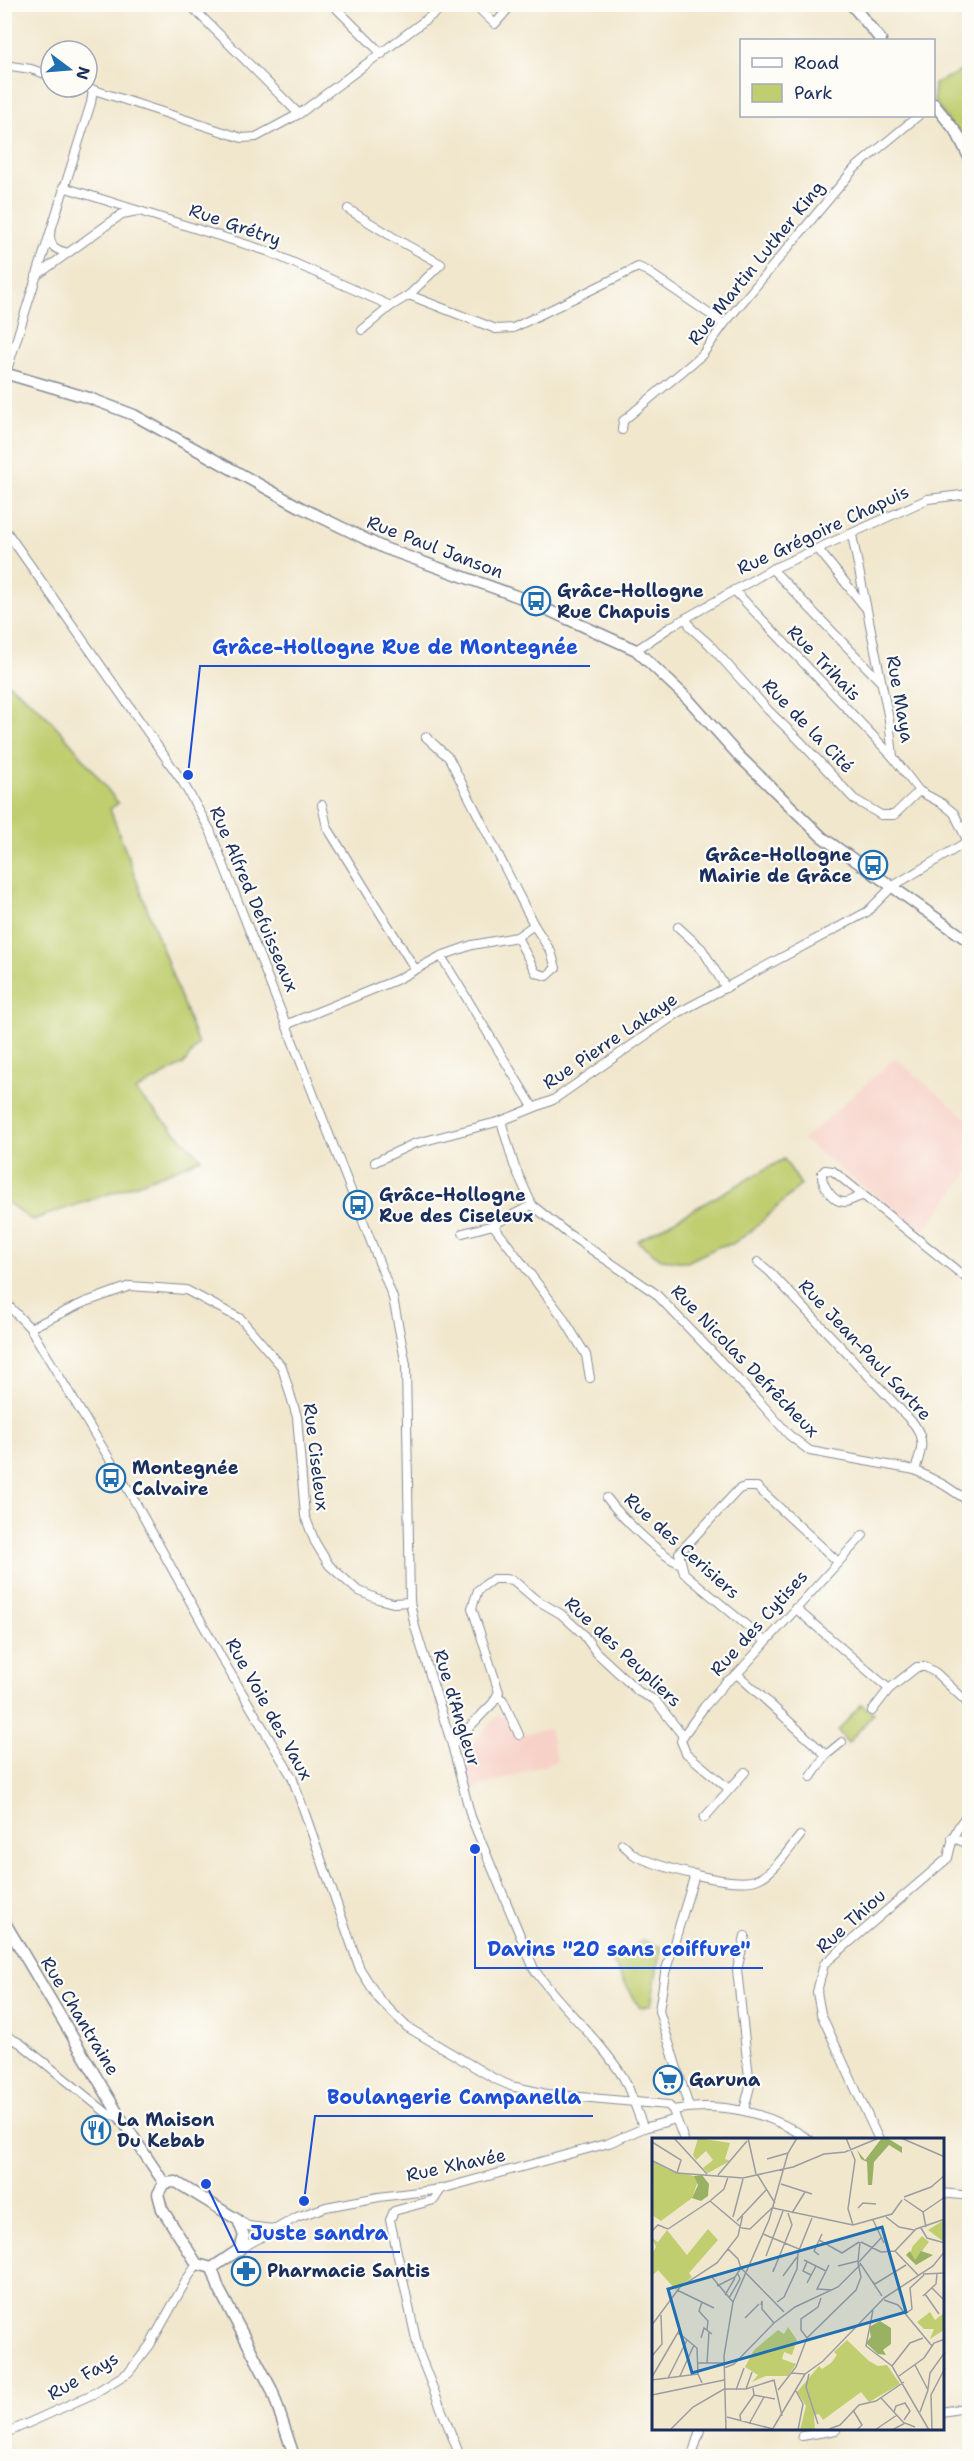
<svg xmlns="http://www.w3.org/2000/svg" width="974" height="2461" font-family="'Shantell Sans',sans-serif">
  <rect width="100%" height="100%" fill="#fdfcf7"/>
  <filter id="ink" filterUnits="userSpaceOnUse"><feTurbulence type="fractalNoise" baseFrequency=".0167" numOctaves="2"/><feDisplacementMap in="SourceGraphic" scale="12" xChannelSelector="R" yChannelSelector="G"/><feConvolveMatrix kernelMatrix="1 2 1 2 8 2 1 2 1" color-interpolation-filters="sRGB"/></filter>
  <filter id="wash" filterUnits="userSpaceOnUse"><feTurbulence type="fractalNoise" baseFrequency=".008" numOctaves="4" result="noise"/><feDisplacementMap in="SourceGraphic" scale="24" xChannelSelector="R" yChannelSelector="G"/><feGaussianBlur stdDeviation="1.35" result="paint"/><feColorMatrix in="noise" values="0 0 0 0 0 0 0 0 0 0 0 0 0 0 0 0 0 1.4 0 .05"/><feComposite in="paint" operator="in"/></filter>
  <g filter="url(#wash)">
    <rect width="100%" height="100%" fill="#f1e7cd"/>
    <g fill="#f7d1c8">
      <polygon points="895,1058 969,1120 969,1172 923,1232 803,1140"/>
      <polygon points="498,1715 508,1719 514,1736 549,1729 557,1761 470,1790 462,1755"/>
    </g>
    <g fill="#c0ce70" stroke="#6e7e67" stroke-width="1.5">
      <polygon points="969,67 969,154 934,100 934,84"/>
      <path d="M4,681c47,31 80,78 114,122l-8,6 88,235 -14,20 -49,27 66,67c-54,25 -113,42 -169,62l-28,-20z"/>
      <polygon points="784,1159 801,1185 750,1232 732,1244 720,1246 687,1262 661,1259 637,1241"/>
      <polygon points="861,1704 874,1713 848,1743 838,1731"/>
      <polygon points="642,1941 661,1947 651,2005 640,2008 612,1961"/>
    </g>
  </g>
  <g filter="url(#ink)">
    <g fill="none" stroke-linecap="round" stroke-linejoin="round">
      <g stroke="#868b96" stroke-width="10">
        <g id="minor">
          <polyline points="189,4 299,114"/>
          <polyline points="332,4 382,54"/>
          <polyline points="474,4 495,24 508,9 503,4"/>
          <polyline points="4,65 31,69 51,76"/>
          <polyline points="85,87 242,138 256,137 299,114 447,4"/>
          <polyline points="63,187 267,251 391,306"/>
          <polyline points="348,209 396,239 441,264 409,295 391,306 362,330"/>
          <path d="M50,235c0,13 7,15 18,18"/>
          <polyline points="36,276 122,214 138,211"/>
          <polyline points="409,295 496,329 513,328 638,267 647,271 724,324"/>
          <polyline points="6,373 91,103 93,90"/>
          <polyline points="622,430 623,421 702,355 724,324 854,169 918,116"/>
          <path d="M4,528l178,253 28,49 183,468 13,67 4,237 5,25 37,118 19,72 63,152c26,38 64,68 89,108 9,16 13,34 21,51"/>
          <polyline points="852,535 889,720 893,757 919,791 943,804 954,813 967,840"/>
          <polyline points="818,549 865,607"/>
          <polyline points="772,569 880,681"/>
          <polyline points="734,590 893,757"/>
          <polyline points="686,618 691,628 709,644 768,710 799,740 854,799 881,815 894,815 919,791"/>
          <polyline points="636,650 672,626 772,569 928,499 970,494"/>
          <polyline points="426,737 449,758 534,925"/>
          <polyline points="322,805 327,827 415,969"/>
          <polyline points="678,927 702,949 726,988"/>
          <polyline points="441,956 533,1107"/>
          <polyline points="288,1024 396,980 441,956 472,945 517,937 536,973 547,976 556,968 551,952 534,925 517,937"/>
          <polyline points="501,1121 514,1165 532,1205 567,1233 655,1293 759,1401 789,1435 810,1451 915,1470 944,1485 970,1502"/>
          <polyline points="375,1162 413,1144 501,1121 553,1100 678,1013 867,912 893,886 970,840"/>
          <path d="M862,1196c-6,1 -12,6 -18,6 -12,0 -23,-19 -22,-29l3,-3 8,1 137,110"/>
          <polyline points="493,1225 562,1316 586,1355 590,1378"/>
          <polyline points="463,1233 493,1225 532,1205"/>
          <path d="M758,1262l12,10 144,152c12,17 7,28 1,46"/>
          <polyline points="4,1301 30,1328 129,1491 221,1657 292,1777 360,1969 379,1999 407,2027 495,2079 511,2086 547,2094 668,2105 673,2110 684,2140"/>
          <polyline points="30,1328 83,1303 130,1286 186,1290 241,1319 282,1367 297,1417 305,1516 315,1542 329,1565 357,1590 378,1599 393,1603 410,1602"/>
          <path d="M607,1498c14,19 52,57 74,66"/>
          <polyline points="795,1608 889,1689"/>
          <polyline points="765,1641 684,1573 679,1553 739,1489 745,1487 757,1487 837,1561"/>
          <polyline points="737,1674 826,1755"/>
          <polyline points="497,1696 503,1700 519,1735"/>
          <polyline points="872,1711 889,1689 917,1667 926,1667 936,1673 970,1705"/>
          <polyline points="683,1736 704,1707 725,1683 737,1674 863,1535"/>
          <polyline points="683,1736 681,1741 686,1753 729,1789"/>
          <polyline points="452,1745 493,1703 499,1692 472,1608 478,1590 493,1579 504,1579 513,1580 535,1599 561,1614 583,1634 596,1652 639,1692 655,1700 683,1736"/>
          <polyline points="811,1777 826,1755 842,1742"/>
          <polyline points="704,1818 745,1772"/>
          <polyline points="952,1838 970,1844"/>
          <path d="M622,1844c5,4 9,9 14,12 24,11 100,33 122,23 17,-7 30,-29 42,-43"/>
          <polyline points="4,2035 20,2043 108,2114 120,2117"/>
          <polyline points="689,2107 659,2011 665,1973 695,1874"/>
          <path d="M673,2110c48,-9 96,2 137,30"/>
          <polyline points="744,2110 750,2086 737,1970 745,1936"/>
          <path d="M879,2140l-58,-126 -4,-22 7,-28 124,-106c4,-19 8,-32 22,-46"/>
          <polyline points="441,2189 434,2200 394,2211 390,2220 419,2353 460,2456"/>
          <polyline points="942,2193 970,2196"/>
          <polyline points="238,2220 248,2226 273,2229"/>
          <polyline points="240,2249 297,2217 326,2207 379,2197 441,2189 609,2143 644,2128 676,2119"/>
          <polyline points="942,2412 970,2407"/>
          <polyline points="4,2434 93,2394 129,2372 150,2345 187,2279 197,2264"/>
          <polyline points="802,2436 836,2430"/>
          <polyline points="692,2456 700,2430"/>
        </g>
      </g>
      <g stroke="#868b96" stroke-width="13">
        <g id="tertiary">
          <polyline points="851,4 881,40"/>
          <polyline points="934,104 957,133 970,159"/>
          <polyline points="4,373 89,398 134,415 300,507 384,548 519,597 636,650 688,699 739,756 822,837 970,942"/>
          <polyline points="4,1921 120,2117 164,2183"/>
          <polygon points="176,2182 238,2220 244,2236 240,2249 212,2268 197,2264 162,2209 158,2194 164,2183"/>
          <polyline points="212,2268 219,2289 272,2390 294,2456"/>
        </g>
      </g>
      <use href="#minor" stroke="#fff" stroke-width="8"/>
      <use href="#tertiary" stroke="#fff" stroke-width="10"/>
    </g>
  </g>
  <defs>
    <g id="bus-ring" transform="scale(1.5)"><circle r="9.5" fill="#fdfcf7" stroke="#1f6fb2" stroke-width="1.5"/><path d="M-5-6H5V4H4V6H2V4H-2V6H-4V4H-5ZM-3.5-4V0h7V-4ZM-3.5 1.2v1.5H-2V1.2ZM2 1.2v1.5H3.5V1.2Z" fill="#1f6fb2"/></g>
    <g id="supermarket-ring" transform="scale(1.5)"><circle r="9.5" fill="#fdfcf7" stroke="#1f6fb2" stroke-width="1.5"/><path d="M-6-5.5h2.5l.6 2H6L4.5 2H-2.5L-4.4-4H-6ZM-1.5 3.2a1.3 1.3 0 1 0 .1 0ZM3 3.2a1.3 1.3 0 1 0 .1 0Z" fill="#1f6fb2"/></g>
    <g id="restaurant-ring" transform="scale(1.5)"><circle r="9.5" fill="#fdfcf7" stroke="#1f6fb2" stroke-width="1.5"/><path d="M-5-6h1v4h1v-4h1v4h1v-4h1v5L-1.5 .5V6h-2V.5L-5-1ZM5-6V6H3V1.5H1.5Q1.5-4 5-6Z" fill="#1f6fb2"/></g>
    <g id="pharmacy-ring" transform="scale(1.5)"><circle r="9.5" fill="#fdfcf7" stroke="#1f6fb2" stroke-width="1.5"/><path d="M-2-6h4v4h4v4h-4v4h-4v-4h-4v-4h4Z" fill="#1f6fb2"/></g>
  </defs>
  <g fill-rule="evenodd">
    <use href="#bus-ring" x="536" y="601"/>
    <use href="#bus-ring" x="873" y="865"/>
    <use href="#bus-ring" x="358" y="1205"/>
    <use href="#bus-ring" x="111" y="1478"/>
    <use href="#supermarket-ring" x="668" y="2080"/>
    <use href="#restaurant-ring" x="96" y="2130"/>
    <use href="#pharmacy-ring" x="246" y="2271"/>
  </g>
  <g text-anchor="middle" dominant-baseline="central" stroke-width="4.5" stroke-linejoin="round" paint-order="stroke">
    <g font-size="18" fill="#1b2f5e" stroke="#fdfcf7">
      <text transform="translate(235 225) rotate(19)">Rue Grétry</text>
      <text transform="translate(756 263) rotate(-51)">Rue Martin Luther King</text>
      <text transform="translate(823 530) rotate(-25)">Rue Grégoire Chapuis</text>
      <text transform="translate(435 547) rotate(21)">Rue Paul Janson</text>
      <text transform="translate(824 663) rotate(46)">Rue Trihais</text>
      <text transform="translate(900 699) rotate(80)">Rue Maya</text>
      <text transform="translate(808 726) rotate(46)">Rue de la Cité</text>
      <text transform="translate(254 899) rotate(67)">Rue Alfred Defuisseaux</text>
      <text transform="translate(610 1041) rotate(-34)">Rue Pierre Lakaye</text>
      <text transform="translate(865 1350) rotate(47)">Rue Jean-Paul Sartre</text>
      <text transform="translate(745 1361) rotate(46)">Rue Nicolas Defrêcheux</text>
      <text transform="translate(316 1457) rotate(83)">Rue Ciseleux</text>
      <text transform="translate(682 1546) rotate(42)">Rue des Cerisiers</text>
      <text transform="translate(759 1623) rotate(-48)">Rue des Cytises</text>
      <text transform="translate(623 1652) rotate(43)">Rue des Peupliers</text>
      <text transform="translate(457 1708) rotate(73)">Rue d'Angleur</text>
      <text transform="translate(269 1709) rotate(61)">Rue Voie des Vaux</text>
      <text transform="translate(851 1921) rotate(-42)">Rue Thiou</text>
      <text transform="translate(80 2016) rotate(59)">Rue Chantraine</text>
      <text transform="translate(456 2165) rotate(-12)">Rue Xhavée</text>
      <text transform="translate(83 2376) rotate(-30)">Rue Fays</text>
    </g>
    <g font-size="18" font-weight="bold" fill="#1b2f5e" stroke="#fdfcf7" text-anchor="start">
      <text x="557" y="591">Grâce-Hollogne<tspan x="557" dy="21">Rue Chapuis</tspan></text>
      <text x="852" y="855" text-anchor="end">Grâce-Hollogne<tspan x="852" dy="21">Mairie de Grâce</tspan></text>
      <text x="379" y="1195">Grâce-Hollogne<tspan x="379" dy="21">Rue des Ciseleux</tspan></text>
      <text x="132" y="1468">Montegnée<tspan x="132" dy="21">Calvaire</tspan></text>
      <text x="689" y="2080">Garuna</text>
      <text x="117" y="2120">La Maison<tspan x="117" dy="21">Du Kebab</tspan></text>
      <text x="267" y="2271">Pharmacie Santis</text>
    </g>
  </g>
  <g transform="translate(652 2138)">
    <rect width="292" height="292" fill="#f1e7cd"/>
    <path d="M46,0l32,5 -5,16 5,2 -22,12 -5,-5 10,-8 -7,-9 -10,9 -3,-5zM0,23l17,9 25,6 4,5 -6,17 -31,23 -9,-6zM292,82v22l-16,-12zM56,91l10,11 -29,33 3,4 -16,13 -18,-20 -6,6v-22l4,-7 -4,-9 6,4 9,-12 20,25zM270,98l7,6 -14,18 -5,-3 2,-10zM278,174l5,8 9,-7v17l-14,9 4,-10h-10l-7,-7zM136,189l9,13 -5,15 -8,-3 -2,7 14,5 -8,12h-22l-14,6 6,-7 -13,-8 9,-17 24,-20 6,4zM195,202l22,21 9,5 9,-1 13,19 -31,18 -8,-10 -38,28 -4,-6 -5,1 1,15h-15l6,-24 -9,-14 22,-26 3,3 9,-6 6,-8 -3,-3z" fill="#c0ce70"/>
    <path d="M235,0l15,9v6l-13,-8 -15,17 -2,23h-4l-1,-23 -6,-3 -4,-9 8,10 16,-21zM50,37l7,9 -1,12 -7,5 -9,-3 6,-13 -4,-9zM258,113l5,9 6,-9 12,4 -17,10 -10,-10zM228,183l11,7v16l-8,6 3,5 -8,-1 -12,-11 5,-6 -2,-10z" fill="#98b162"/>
    <path fill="none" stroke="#9b9da1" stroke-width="1.5" d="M22,0l33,36M96,0l8,36M194,0l9,22 -7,49 5,16M249,0l44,19M0,4l29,18 -4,13M115,21l21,-6M1,23l24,12 66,5 50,-11 31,-13 21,-2 34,-14M105,36l18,29M66,37l29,-34M129,46l31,10M252,59l27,-10 14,-12M252,61l19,13 3,15M58,63l32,27M121,70l80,17M206,70l5,-5 13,1M271,74l22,-15M140,75l13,-21M81,79l10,-38M234,79l13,10 15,3M221,82l11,23M85,83l29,-31M201,87l39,-11 10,-14M90,90l8,1 24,-23M269,90l6,10 18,5M0,93l6,-6 10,4 42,-28 14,-12 4,-12M111,96l36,15M167,102l23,13 17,-11M209,104l20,10 14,-1M76,111l10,10 3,9M243,113l21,-22 29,-10M243,113l23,24M167,117l-5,-4 8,-17M114,118l17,-45M152,122l22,11M206,123l2,-19M155,124l-4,9 8,4M208,125l22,33M177,127l-12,24 15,1M186,128l20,-5M89,130l43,44M122,130l-1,4 19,-47 -4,-12M271,136l22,-1M59,138l22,26M131,138l14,-19M219,142l4,4 31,-19M155,145l9,-17M65,148l18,-9 6,-9M280,150l13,13M25,152l37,18M273,156l14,20M73,157l10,-17M271,158l13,-12 1,-10M77,160l11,-19 -2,-5M232,160l49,-32 12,-15M232,162l14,5 34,41M50,164l-3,9 9,10 -1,9M125,164l7,-5 13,-28 1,-16 14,-35M109,167l1,-4v8l12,14M221,172l-7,36 26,20 37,64M253,176l7,-5 -2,-21 14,-13M93,180l14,-14M0,187l28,-38 37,-24 21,-27 5,-22M28,196l17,14 1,26 4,9M49,200l3,-10 8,6M155,200l-6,-8v-11l17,-12 3,-9M0,218l10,-12 -1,-29M45,225h27M55,225l2,-31M263,227l13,25 -8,22M240,228l18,-23 13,-5M72,230l10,-4 40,-41 21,-16 43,-20 23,-23M139,235l14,1 18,-13 61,-63M157,236l-3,13 12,37M28,238l14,-31M247,238l25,-18 10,-15 11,-4M0,239l28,-48 -1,6M16,240l19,-38M0,242l46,-6M94,251l6,-17M276,251l2,-16 15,-21M84,252l8,-22M126,252l18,-23 11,-29 49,-48 5,-13 -3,-14 23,-25M144,253l7,13 -5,26M0,257l72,-15M102,257l21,4M229,260l23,25M201,272l9,15 -5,5M242,274l2,-6 9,-3 5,8 -6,9M75,279l46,12M89,284l-1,-7 14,-20 -1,-7M97,286l15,-27M177,291l11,-4 19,-20 17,-4 28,-19M18,292l23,-23 31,-18h22l28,-9 8,36M74,292l-2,-74 9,-54 36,-82 19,-67 9,-15M120,292l33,-56M223,292l22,-15M240,292l13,-7 10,4M280,292l-1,-35 14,-27"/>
    <path fill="#1f6fb2" fill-opacity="0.15" stroke="#1f6fb2" stroke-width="3" d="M230,89l24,85 -214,61 -24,-84z"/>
    <rect width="292" height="292" fill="none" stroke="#1b2f5e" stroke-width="3"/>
  </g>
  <path fill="none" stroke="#1d4ed8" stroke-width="2" d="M188 775L200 666H590M475 1849L475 1968H763M304 2201L315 2116H593M206 2184L238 2252H400"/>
  <g fill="#1d4ed8" stroke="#fdfcf7" stroke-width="2">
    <circle cx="188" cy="775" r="6"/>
    <circle cx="475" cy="1849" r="6"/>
    <circle cx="304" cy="2201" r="6"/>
    <circle cx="206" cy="2184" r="6"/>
  </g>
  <g font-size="20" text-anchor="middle" font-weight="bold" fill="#1d4ed8" stroke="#fdfcf7" stroke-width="4.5" stroke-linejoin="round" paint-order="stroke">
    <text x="395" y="654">Grâce-Hollogne Rue de Montegnée</text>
    <text x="619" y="1956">Davins "20 sans coiffure"</text>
    <text x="454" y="2104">Boulangerie Campanella</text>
    <text x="319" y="2240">Juste sandra</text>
  </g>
  <rect width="974" height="2461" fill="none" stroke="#fdfcf7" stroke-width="24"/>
  <rect x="740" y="39" width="195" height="78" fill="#fdfcf7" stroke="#a3aaba" stroke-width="1.5"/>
  <rect x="752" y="58" width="30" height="9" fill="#ffffff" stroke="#a3aaba" stroke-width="1.5"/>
  <text x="794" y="69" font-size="18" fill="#1b2f5e">Road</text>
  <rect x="752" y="84" width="30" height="18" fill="#c0ce70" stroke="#a3aaba" stroke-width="1.5"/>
  <text x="794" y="99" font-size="18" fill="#1b2f5e">Park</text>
  <g transform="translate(69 69) rotate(106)"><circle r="28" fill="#fdfcf7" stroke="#a3aaba" stroke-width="1.5"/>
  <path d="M0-4.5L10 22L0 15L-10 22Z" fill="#1f6fb2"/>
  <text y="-9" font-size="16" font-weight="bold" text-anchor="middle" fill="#1b2f5e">N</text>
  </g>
</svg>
